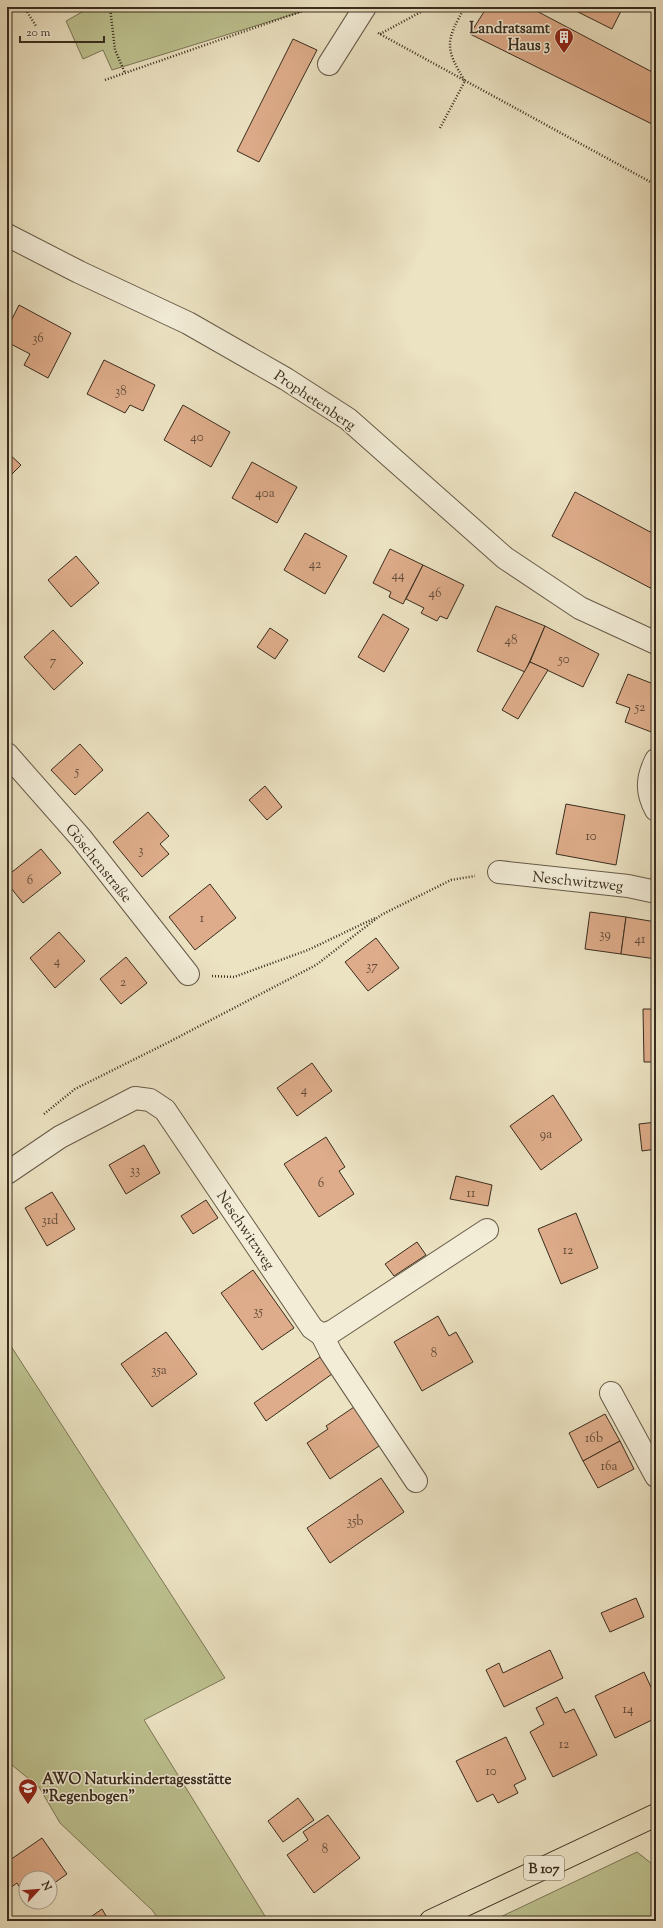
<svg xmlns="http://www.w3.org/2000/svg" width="663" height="1928" font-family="'Sorts Mill Goudy',serif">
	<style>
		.green { fill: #bdc290; stroke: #7b7757 }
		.building { fill: #deac8a; stroke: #392c1e }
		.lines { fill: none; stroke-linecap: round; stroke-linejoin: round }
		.minor-casing { stroke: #665a47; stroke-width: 24 }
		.major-casing { stroke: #392c1e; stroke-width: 24 }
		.path { stroke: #392c1e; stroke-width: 2.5; stroke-dasharray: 1 2; stroke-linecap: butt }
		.minor { stroke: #f3edd8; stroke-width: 22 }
		.major { stroke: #ece3c3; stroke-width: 22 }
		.labels { text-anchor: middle; stroke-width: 3; stroke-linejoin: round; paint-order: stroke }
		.number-label { font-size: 13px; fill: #624c39 }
		.shield { fill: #f3edd8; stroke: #716656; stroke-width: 1 }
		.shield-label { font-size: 14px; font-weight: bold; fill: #392c1e }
		.poi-label { font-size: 15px; font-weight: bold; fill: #392c1e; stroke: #f3edd8; text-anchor: end }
		.street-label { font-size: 15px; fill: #392c1e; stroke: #f3edd8 }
	</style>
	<rect width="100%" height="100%" fill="#ece3c3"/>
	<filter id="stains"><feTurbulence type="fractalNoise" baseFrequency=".005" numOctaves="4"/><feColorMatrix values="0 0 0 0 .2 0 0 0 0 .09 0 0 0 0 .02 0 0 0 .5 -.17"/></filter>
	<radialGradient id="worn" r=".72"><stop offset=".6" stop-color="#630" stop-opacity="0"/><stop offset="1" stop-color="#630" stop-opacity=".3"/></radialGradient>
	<g class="green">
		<polygon points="91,7 317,7 112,70 103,50 83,59 66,21"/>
		<polygon points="7,1340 225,1678 144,1720 268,1921 159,1921 153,1911 60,1823 39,1787 7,1761"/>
		<polygon points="637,1852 656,1867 656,1921 492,1921"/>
	</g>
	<g class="building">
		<polygon points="487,7 529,7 656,74 656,126 470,34"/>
		<polygon points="576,7 623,7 612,29 574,10"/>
		<polygon points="293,39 317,50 259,162 237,151"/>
		<polygon points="19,305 71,333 48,378 24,365 30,354 7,342 7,329"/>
		<polygon points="104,360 155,385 143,411 130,405 125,413 87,394"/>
		<polygon points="183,405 230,432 211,467 164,440"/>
		<polygon points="7,452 21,465 7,479"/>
		<polygon points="252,462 297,487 277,523 232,498"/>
		<polygon points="575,492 656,535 656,591 552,536"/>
		<polygon points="305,533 347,556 325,594 284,570"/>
		<polygon points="390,549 423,565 403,604 389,597 391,592 373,583"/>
		<polygon points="76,556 99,583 71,607 48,580"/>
		<polygon points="423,565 464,585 447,619 440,616 437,621 421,613 424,608 406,599"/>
		<polygon points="496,606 545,626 525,672 477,651"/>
		<polygon points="383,614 409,629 384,672 358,657"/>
		<polygon points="545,626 599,654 583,687 530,662"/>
		<polygon points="270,628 288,640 275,659 257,647"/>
		<polygon points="53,630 83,663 54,690 24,657"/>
		<polygon points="530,662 548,670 518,719 502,710"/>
		<polygon points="628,674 656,685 656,728 654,733 625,722 630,708 616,703"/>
		<polygon points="80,744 103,770 75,795 51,770"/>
		<polygon points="265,786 282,807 267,820 249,800"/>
		<polygon points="566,804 625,815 616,865 556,854"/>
		<polygon points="148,812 169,836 160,844 169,854 142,877 113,842"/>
		<polygon points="41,849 61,873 23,903 7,883 7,876"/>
		<polygon points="210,884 236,918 195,950 169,917"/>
		<polygon points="590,912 626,917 621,954 585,949"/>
		<polygon points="626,917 656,922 656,959 621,954"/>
		<polygon points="59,932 85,961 55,988 30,958"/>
		<polygon points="376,938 399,968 368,991 345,962"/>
		<polygon points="126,957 147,983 121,1004 100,979"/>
		<polygon points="643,1009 656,1009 656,1062 644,1062"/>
		<polygon points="312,1063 332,1091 297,1116 277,1088"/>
		<polygon points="553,1095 582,1140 541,1170 510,1126"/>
		<polygon points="656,1122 656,1149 642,1151 639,1124"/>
		<polygon points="326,1137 345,1167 339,1171 354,1194 319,1217 284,1164"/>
		<polygon points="144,1145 160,1173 126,1194 109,1165"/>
		<polygon points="456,1176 492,1185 488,1206 450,1199"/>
		<polygon points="52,1192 75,1229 47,1246 25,1208"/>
		<polygon points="206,1200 218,1218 193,1234 181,1216"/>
		<polygon points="576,1213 598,1268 561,1284 538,1229"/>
		<polygon points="417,1242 426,1255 394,1276 385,1264"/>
		<polygon points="253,1270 294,1328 262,1350 221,1293"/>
		<polygon points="438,1316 449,1336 456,1332 473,1362 422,1391 394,1342"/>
		<polygon points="166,1332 197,1374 152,1407 121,1364"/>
		<polygon points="320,1357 332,1374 266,1421 254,1403"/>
		<polygon points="357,1405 382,1444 330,1479 307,1443 328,1429 326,1426"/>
		<polygon points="605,1414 620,1441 583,1461 569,1433"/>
		<polygon points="620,1441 634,1469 598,1488 583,1461"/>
		<polygon points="381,1478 404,1512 330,1563 307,1528"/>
		<polygon points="636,1598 644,1617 610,1632 601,1613"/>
		<polygon points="550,1650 563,1678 504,1707 486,1670 499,1663 503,1673"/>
		<polygon points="644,1672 656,1698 656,1718 615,1738 595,1696"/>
		<polygon points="557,1697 565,1713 574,1709 597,1755 553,1777 530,1732 544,1724 536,1708"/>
		<polygon points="506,1737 526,1779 514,1785 518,1793 498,1803 493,1794 477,1802 456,1761"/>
		<polygon points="298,1798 314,1820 283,1842 268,1821"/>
		<polygon points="328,1815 360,1858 314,1893 287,1855 308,1840 303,1832"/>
		<polygon points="42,1838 67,1874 50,1886 50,1878 26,1878 26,1897 17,1883 7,1890 7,1862"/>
		<polygon points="102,1909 109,1921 85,1921"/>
	</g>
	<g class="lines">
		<g class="minor-casing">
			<g id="minor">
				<polyline points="329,64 365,7"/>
				<polyline points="7,235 79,272 188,323 286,379 348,419 505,558 580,608 656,643"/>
				<polyline points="7,754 81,838 188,974"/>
				<path d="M656 760C647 778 646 792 656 810"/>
				<polyline points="499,872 628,886 656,892"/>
				<polyline points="7,1173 60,1137 135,1098 150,1100 165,1110 312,1328 322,1335 333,1331 487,1230"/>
				<polyline points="322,1335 331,1353 416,1481"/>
				<polyline points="611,1393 656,1476"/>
			</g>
		</g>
		<g class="major-casing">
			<polyline id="major" points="431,1921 656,1815"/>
		</g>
		<g class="path">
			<polyline points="24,7 36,26"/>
			<polyline points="110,7 115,50 125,73"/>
			<polyline points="378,33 656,185"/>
			<polyline points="380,34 430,7"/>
			<polyline points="105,80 314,7"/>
			<path d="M440 128 465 81C444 48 446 40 465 7"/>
			<polyline points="212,976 234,977 308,950 375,918"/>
			<polyline points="44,1114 75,1089 169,1042 316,965 381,915 451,880 475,876"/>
		</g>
		<use href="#minor" class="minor"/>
		<use href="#major" class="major"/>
	</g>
	<defs>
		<g id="building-pin" transform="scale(1)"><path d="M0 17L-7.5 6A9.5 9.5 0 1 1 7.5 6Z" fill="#8f2418" stroke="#f3edd8"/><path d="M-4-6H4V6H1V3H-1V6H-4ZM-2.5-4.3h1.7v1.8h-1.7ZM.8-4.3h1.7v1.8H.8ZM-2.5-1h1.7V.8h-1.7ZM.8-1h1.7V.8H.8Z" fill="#fff"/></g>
		<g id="school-pin" transform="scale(1)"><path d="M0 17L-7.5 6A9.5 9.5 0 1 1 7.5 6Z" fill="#8f2418" stroke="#f3edd8"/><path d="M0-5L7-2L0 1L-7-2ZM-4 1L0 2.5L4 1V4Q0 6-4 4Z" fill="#fff"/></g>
	</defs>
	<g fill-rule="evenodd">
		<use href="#building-pin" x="564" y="37"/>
		<use href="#school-pin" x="28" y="1788"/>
	</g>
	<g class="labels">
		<g class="number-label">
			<text x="38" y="342">36</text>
			<text x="121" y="395">38</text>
			<text x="197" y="441">40</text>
			<text x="265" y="497">40a</text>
			<text x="315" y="568">42</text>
			<text x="398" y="579">44</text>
			<text x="435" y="597">46</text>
			<text x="511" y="644">48</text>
			<text x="564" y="663">50</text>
			<text x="53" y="665">7</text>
			<text x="640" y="711">52</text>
			<text x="77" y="775">5</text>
			<text x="591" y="840">10</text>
			<text x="141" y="854">3</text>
			<text x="30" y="884">6</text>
			<text x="202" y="922">1</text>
			<text x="605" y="938">39</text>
			<text x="640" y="943">41</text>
			<text x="57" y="965">4</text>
			<text x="372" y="970">37</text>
			<text x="123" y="986">2</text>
			<text x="304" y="1094">4</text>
			<text x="546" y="1138">9a</text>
			<text x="135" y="1174">33</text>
			<text x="321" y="1187">6</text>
			<text x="471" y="1197">11</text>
			<text x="50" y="1224">31d</text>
			<text x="568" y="1254">12</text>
			<text x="258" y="1315">35</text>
			<text x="434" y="1357">8</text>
			<text x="159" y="1374">35a</text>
			<text x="594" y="1442">16b</text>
			<text x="609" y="1470">16a</text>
			<text x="355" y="1525">35b</text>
			<text x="628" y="1713">14</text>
			<text x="564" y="1748">12</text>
			<text x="491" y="1775">10</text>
			<text x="325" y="1853">8</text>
		</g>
		<rect class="shield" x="524" y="1856" width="40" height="24" rx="3"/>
		<g class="shield-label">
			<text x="544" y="1873">B 107</text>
		</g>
		<g class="poi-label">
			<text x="550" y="33">Landratsamt<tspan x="550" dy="17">Haus 3</tspan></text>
			<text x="42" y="1784" text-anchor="start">AWO Naturkindertagesstätte<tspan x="42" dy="17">"Regenbogen"</tspan></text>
		</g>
		<g class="street-label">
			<text transform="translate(315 400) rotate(34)" y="5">Prophetenberg</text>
			<text transform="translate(99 863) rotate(51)" y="5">Göschenstraße</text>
			<text transform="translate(578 881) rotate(6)" y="5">Neschwitzweg</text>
			<text transform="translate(246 1230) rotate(56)" y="5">Neschwitzweg</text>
		</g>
	</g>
	<rect width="663" height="1928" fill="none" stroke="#ece3c3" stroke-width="24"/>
	<rect x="8" y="8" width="647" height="1912" fill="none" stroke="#392c1e" stroke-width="2"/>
	<rect x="12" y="12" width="639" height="1904" fill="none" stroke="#392c1e"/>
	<g transform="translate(38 1890) rotate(64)"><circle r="19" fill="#f3edd8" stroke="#a9a08e"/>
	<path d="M0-3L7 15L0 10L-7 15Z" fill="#8f2418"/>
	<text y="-6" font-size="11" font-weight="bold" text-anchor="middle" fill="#392c1e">N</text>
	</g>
	<path d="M20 36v6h84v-6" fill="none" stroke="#392c1e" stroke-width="2"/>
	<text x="26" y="36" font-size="12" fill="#392c1e" stroke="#f3edd8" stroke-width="3" paint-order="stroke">20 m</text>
	<rect width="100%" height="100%" filter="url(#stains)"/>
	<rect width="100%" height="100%" fill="url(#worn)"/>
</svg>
